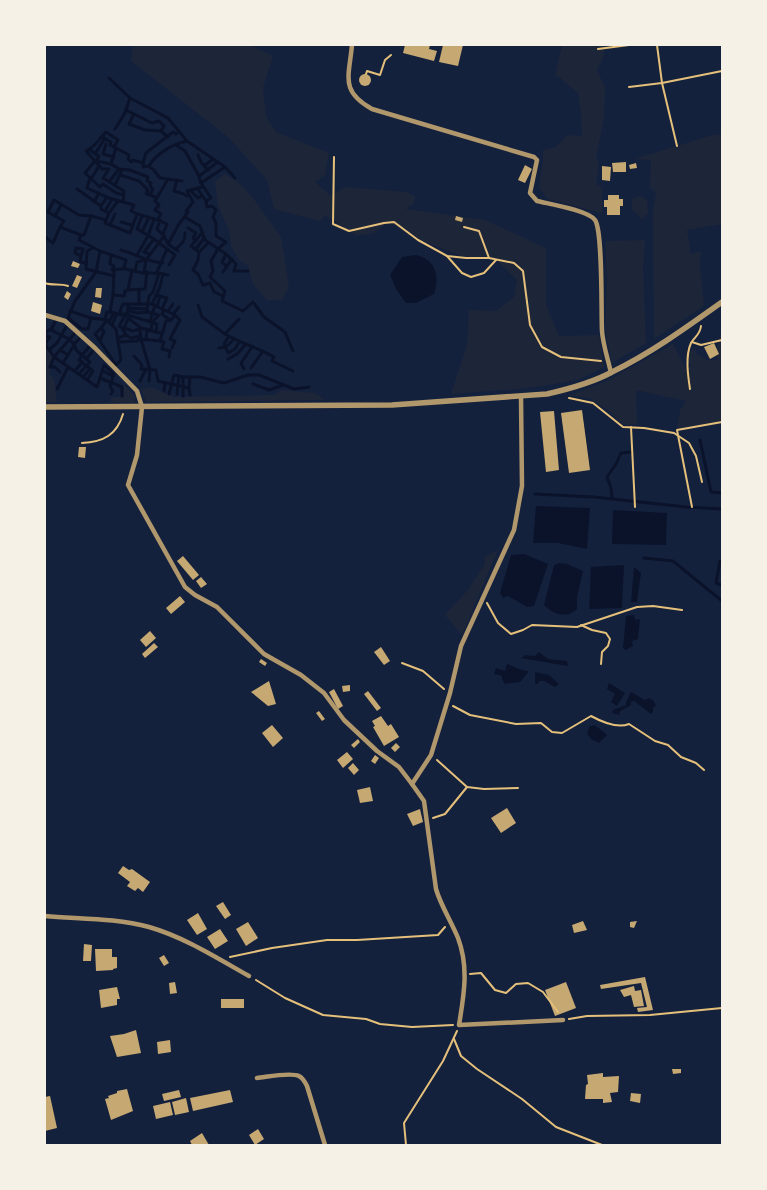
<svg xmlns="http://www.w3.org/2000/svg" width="767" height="1190" font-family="Karla,sans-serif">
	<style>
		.green { fill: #1d2539 }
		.water { fill: #0b132b }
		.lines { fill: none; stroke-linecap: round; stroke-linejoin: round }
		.stream { stroke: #0b132b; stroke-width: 3 }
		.building { fill: #c6a872 }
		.path { stroke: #e5c07b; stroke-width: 2 }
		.minor { stroke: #b1986c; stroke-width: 4.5 }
		.tertiary { stroke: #b1986c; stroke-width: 5.5 }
	</style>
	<rect width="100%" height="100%" fill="#14213d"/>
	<g class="green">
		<polygon points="133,45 251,45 273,56 263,88 266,116 276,132 329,153 325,175 315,182 331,196 345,187 406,192 415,196 414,203 406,209 485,220 546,248 546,305 559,336 599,335 604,367 580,379 554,384 520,389 451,394 467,345 469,310 496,311 514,297 517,280 496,260 488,256 466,258 416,238 388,222 374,233 357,236 325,215 320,221 274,209 267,180 228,137 131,61"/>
		<polygon points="562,45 603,45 604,55 597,71 605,87 604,117 596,157 599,164 596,184 602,188 602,213 548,199 539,188 543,159 543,150 556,147 567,135 582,136 581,112 578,93 559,77 555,76"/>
		<polygon points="722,134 722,224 687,230 691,254 701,251 700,265 704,306 654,339 653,210 656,192 650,188 651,160 634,159 713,135"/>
		<polygon points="225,174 238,182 253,198 281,237 289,287 282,300 267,300 253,284 248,266 239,260 231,246 229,230 218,206 215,182"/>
		<polygon points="640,196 647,200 648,213 642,219 632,210 632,199"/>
		<polygon points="645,240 643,269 646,343 612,363 605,329 607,283 605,241"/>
		<polygon points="722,328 722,422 677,430 680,410 686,401 636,390 637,424 623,425 609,411 591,399 570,395 607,381 673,344 687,371 691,365 685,356 692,350 696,349 696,353 707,360 717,360 717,349"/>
		<polygon points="45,342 54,357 49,374 54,379 57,402 45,402"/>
		<polygon points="124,384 135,396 135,403 111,402 111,398 122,396"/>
		<polygon points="151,387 174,397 275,395 281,390 315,393 325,400 146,402 141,389"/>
		<polygon points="498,550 462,635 445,615 467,591 485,564 484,557"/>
	</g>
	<g class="water">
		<path d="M416 255C436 259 440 277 434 294L416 303H406L396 289 390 275 402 257Z"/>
		<polygon points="536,506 590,508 587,549 558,543 533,543"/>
		<polygon points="613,510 667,513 666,545 612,544"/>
		<polygon points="524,554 548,564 534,606 527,607 508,596 503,598 500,593 511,555"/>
		<path d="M559 563 567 564 583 571 577 597V609C566 619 554 615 544 605L554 565Z"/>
		<polygon points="624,565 622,608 589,609 591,567"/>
		<polygon points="634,567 641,573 637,602 631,602"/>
		<polygon points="634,615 635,620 640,619 638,639 632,641 633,646 626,650 623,648 626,616"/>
		<polygon points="539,652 548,659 567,661 568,666 521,658 525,655 535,656"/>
		<path d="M507 664C516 667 520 671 529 671L520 682 505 684 502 679V676L494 674 496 668 505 671Z"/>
		<polygon points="535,672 549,675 559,684 555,687 544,681 539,681 538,684 535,684"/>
		<polygon points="609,683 625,693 617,706 611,702 615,694 607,689"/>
		<polygon points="631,692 645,700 649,698 654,701 656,706 653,707 653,712 651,714 634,701 631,702 631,705 619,712 620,715 612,713 613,710 626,705 626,702"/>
		<polygon points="595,725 607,735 599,743 591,739 587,733 590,726"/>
	</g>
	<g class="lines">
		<g class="stream">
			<polyline points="109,78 130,98 168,118 187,141 225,167 235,178"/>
			<polyline points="126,110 152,123 159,121 164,126 161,131 168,137"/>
			<polyline points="134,114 129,124 145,130 161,131"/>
			<polyline points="115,129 125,113 130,98"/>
			<polyline points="101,137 111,142 110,145 116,148 111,164"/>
			<polyline points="106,144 103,154 114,157"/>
			<polyline points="176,145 185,151 199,176 201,183 211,198 206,201 207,207 212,206 216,210 213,217 216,223 216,236 226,242 218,249 211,261 213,271 210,277 225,291 222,301 243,311 253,302 264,317 285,332 293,351"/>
			<polyline points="90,150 99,156 96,161"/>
			<polyline points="95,154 105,138"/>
			<polyline points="198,155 201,162 208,170"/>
			<polyline points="97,161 111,164 119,169 130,170 148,177 147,181 151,183 150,186 153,189 150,195 157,198"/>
			<polyline points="94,162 85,173 100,187 103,184 116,193 124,195"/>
			<polyline points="143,163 146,153 173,132 176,134 179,132"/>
			<polyline points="45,165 45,166"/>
			<path d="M149 166C156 154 172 144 187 141"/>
			<polyline points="204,166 213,159"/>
			<polyline points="120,175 139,181 148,190 146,194 150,195"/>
			<polyline points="199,176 218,162"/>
			<polyline points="90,178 87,188 109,198 123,202"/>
			<polyline points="91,179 99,166"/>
			<polyline points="177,180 174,191 184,194 186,196 189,195"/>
			<polyline points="109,182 119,169"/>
			<polyline points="201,183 225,167"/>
			<polyline points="115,185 122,170"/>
			<polyline points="197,188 206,201"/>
			<polyline points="77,189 101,206 101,209 109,213"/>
			<polyline points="190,190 198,198 202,196"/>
			<polyline points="118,201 109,213 105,223 130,233 137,214"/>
			<polyline points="94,202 99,193"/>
			<polyline points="101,206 107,197"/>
			<polyline points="105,211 112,199"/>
			<polyline points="55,216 61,205"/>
			<polyline points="142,216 137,229 151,237 175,255 169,265"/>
			<polyline points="185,217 200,226 205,240 226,254 236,264 234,271 248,271"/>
			<polyline points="158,219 161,214 155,210 159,205 155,201 168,179"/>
			<polyline points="106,220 91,216 79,215 54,200 48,212 64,221 60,227 81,235 79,240 100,251 126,260 124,268"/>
			<polyline points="121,222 132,225"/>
			<polyline points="110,225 115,214"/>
			<polyline points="188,228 196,233 193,238 196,240"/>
			<polyline points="142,232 149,217"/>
			<polyline points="202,233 191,246 199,252 198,260 193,270 198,274 203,285 210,283 214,292 223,296"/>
			<polyline points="81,235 84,235 91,216"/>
			<polyline points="45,237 53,243 60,227"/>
			<polyline points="168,244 179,224 188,212 186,211 193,202 187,191 203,187"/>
			<polyline points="93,248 87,251 86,269 114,276"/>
			<path d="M176 249C181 244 186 241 185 233"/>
			<polyline points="196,249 204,238"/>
			<path d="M121 250C135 254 148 262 163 263"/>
			<path d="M178 251 168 244 163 234 167 224C156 218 143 217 131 211L134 205 123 202 124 191 103 178 109 169H102L86 151C94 148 100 138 106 132L118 140 114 147 129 155 128 159 131 162 133 160 143 163V167L147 166 153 169 160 178 182 181"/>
			<polyline points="199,252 208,243"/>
			<polyline points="149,254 144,252 154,239"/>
			<polyline points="111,255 110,264 114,266 112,270"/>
			<polyline points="137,255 148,236 154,219"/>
			<polyline points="81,256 83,249 76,248 75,253 81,256 80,262 86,263"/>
			<polyline points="226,266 222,262 226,254"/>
			<polyline points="135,271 137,262 145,260"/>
			<polyline points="157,272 167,249"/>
			<polyline points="223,272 232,259"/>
			<polyline points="144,273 146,260 164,236 157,229 160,220"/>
			<polyline points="128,290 145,289 147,272"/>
			<polyline points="139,290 139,304"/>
			<polyline points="113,295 124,296 125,291 128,290 132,270"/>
			<polyline points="156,295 167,298 162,309"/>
			<polyline points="152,304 175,315 171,320 166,321 160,341 164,342 162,349 170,351 169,357"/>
			<polyline points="198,305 202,317 225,334"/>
			<polyline points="157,306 160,296"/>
			<polyline points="128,308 147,309"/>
			<polyline points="164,310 162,314 170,320"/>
			<polyline points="70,311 91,318 107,320 101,328 104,332 100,340"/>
			<polyline points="128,311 138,313 148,312"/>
			<polyline points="168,311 173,304"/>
			<polyline points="110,312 122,315 120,311 123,304 152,304 160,287 163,274"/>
			<polyline points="173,314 179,307"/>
			<polyline points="122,315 125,314 157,324 156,332 161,333"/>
			<polyline points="91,318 88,329 82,329 68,318 75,301 96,272 100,251"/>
			<polyline points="128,318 141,328 156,332"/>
			<polyline points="128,319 124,328 133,331 140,329 141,339 160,341"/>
			<path d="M239 319 225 334C241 343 258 348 274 357L272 361 293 371"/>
			<polyline points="150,321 155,305"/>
			<polyline points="55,322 51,330 69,339 74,344 79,339"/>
			<polyline points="109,322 114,313"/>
			<polyline points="112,325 117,314"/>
			<path d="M101 328 95 334 116 365 121 360 116 329 105 318 107 312H110L113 295 114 270C125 267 132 271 143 273 152 273 159 272 168 275"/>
			<polyline points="151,330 152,322 159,315 148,312 147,309 149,296 153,292 159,273"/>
			<polyline points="45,333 52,328"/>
			<polyline points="126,335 131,338 140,336"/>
			<polyline points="45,336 50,337 45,344 54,357 97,387 104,365 114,374 110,386 113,391 111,394"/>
			<polyline points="229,336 224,344 228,353 235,349 239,342"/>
			<polyline points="118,338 126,335 122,328 119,326 128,311 128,304"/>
			<polyline points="146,340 147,329"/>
			<polyline points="119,342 136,341 141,339 150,370 149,381"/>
			<polyline points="74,344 76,350 90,362 79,374"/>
			<polyline points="172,348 175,341 170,339 180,320 175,315"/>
			<polyline points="219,348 226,347 234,339"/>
			<polyline points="49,350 57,343 66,327"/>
			<polyline points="60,350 68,355"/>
			<polyline points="81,355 85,352 89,347"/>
			<polyline points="82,356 79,360 93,371 87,380"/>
			<polyline points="134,356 142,365 141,369 156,370 158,381 189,388 190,395"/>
			<polyline points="86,359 92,352"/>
			<polyline points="228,359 237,354 245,345"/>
			<polyline points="63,363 74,345"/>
			<polyline points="251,368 263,351"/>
			<polyline points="244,369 241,363 252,347"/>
			<polyline points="75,371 82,362"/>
			<polyline points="103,371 113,376"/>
			<polyline points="60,372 55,367 50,367 54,357 75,333"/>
			<polyline points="83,377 90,369"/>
			<polyline points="183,377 183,396"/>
			<polyline points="100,378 122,387 122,396"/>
			<polyline points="140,381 146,369"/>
			<polyline points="253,384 269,390 283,385"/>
			<polyline points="189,388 190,377"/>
			<polyline points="57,389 68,367"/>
			<polyline points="164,391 165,383"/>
			<polyline points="169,394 174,375 183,377 200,377 224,383 248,375 259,375 294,389 309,387"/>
			<polyline points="177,394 179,376"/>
			<polyline points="700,440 711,492 722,493"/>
			<polyline points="535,494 594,497 686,507 722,509"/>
			<polyline points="612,499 611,488 607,477 616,464 621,453 631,452"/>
			<polyline points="644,558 673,561 722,601"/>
			<polyline points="720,561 716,583 722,585"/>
		</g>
	</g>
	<g class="building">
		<polygon points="405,45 430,45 429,49 437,51 434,61 403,53"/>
		<polygon points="443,45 463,45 458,66 439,62"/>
		<circle cx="365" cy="80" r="6"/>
		<polygon points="626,162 626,172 613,172 612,163"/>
		<polygon points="636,163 637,168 630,169 629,165"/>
		<polygon points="525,165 532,169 525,183 518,180"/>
		<polygon points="602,166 611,167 610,181 602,180"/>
		<polygon points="608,195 619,195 619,199 623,199 623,206 620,206 620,215 607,215 607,207 604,207 604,200 608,200"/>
		<polygon points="456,216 463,218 462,222 455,220"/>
		<polygon points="73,261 80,264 78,268 71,266"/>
		<polygon points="77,275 82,277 77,288 72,286"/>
		<polygon points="96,288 102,288 101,298 95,297"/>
		<polygon points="67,291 71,294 68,300 64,297"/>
		<polygon points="93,302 102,305 100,314 91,311"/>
		<polygon points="714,343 719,354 710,359 704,347"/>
		<polygon points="582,410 590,470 569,473 561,413"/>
		<polygon points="554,411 559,470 546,472 540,412"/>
		<polygon points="79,447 86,447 85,458 78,457"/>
		<polygon points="183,556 199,575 193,580 177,561"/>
		<polygon points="201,577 207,584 201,588 196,581"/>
		<polygon points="180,596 185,602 171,614 166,608"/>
		<polygon points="150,631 156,638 146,647 140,640"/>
		<polygon points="154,643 158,647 145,658 142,654"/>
		<polygon points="381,647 390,661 384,665 374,652"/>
		<polygon points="261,659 267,663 265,666 259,662"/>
		<polygon points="269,681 276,704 268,706 251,692"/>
		<polygon points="350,685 350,691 343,692 342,686"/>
		<polygon points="334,689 343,706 338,709 329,692"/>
		<polygon points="368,691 381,708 377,711 364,694"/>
		<polygon points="319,711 325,719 322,721 316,713"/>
		<polygon points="381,716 388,726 391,724 399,737 384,746 373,727 375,726 372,721"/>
		<polygon points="272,725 283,738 273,747 262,733"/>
		<polygon points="358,739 360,742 354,748 351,745"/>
		<polygon points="396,743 400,747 395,752 391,748"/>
		<polygon points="347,752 353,759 343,768 337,760"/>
		<polygon points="375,755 379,758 375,764 371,761"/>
		<polygon points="353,763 359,770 354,775 348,768"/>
		<polygon points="370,787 373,801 360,803 357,790"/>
		<polygon points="507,808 516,823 501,833 491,818"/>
		<polygon points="420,809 423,822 413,826 407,814"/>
		<polygon points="123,866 129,870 132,869 150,882 143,892 138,888 135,891 127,886 130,882 118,873"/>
		<polygon points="223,902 231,915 225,919 216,906"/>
		<polygon points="198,913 207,929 197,935 187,920"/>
		<polygon points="583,921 587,930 574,933 572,925"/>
		<polygon points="637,921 634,928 630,927 630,922"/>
		<polygon points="248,922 258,938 246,946 236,929"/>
		<polygon points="220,929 228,941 215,949 207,937"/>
		<polygon points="84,944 92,945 91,961 83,961"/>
		<polygon points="95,949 112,949 112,957 117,957 117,968 113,969 113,970 96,971"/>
		<polygon points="164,955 169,963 164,966 159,958"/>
		<polygon points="645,977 653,1010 638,1012 637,1008 647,1007 641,983 601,989 600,985"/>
		<polygon points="175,982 177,993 170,994 169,983"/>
		<polygon points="566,982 576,1008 555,1016 545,990"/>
		<polygon points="634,986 635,991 641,990 644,1006 634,1007 631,995 624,997 620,990"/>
		<polygon points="117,987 120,999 117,999 117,1005 101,1008 99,990"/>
		<rect x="221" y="999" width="23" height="9"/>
		<polygon points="136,1030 141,1053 117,1057 110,1036 124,1034"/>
		<polygon points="170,1040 171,1052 158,1054 157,1042"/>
		<polygon points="672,1069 681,1069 681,1073 673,1074"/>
		<polygon points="603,1073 603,1077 619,1076 618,1092 610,1093 612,1102 603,1103 603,1099 585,1099 586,1085 588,1084 587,1075"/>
		<polygon points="127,1089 133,1111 111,1120 105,1099 109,1098 108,1096 117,1093 117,1091"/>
		<polygon points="179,1090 181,1097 164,1101 162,1094"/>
		<polygon points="230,1090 233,1102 193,1111 190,1098"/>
		<polygon points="631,1093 641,1094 640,1103 630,1101"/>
		<polygon points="50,1096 57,1128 45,1131 45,1097"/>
		<polygon points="186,1098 189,1112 175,1115 172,1102"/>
		<polygon points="170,1102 173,1115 156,1119 153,1106"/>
		<polygon points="258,1129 264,1139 255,1145 249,1135"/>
		<polygon points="202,1133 209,1145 192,1145 190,1141"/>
	</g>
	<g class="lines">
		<g class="path">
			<polyline points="657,45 662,83 677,146"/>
			<polyline points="598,49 629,45"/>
			<polyline points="366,74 367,71 380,75 385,60 391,55"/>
			<polyline points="629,87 662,83 722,71"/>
			<polyline points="334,157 333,224 349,231 384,223 394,222 418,240 447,256 466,258 489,258 514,263 523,271 530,325 542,347 561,357 601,361"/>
			<polyline points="464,227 479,231 489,258"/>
			<polyline points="447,256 462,273 471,277 484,273 496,260"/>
			<path d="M45 283C53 286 60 283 68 286"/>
			<polyline points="692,342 701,345 722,340"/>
			<path d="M690 389C688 376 685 356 691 343 695 336 700 335 701 326"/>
			<polyline points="569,398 593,403 623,427 644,428 674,433 689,443 696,456 702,482"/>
			<polyline points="631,427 635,507"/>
			<path d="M82 443C103 442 117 435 123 414"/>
			<polyline points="692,507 677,430 722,422"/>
			<polyline points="487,603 498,623 511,634 523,630 532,625 577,627 637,607 653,606 682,610"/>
			<polyline points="581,625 592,630 606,633 610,639 608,646 602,652 601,664"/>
			<polyline points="402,663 423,671 444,689"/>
			<path d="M453 706 470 715 516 724 541 723 552 732 562 733 591 716C602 722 617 729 629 724L655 741 668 745 681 757 696 763 704 770"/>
			<polyline points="437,760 467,787 484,789 518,788"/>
			<polyline points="433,818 445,814 467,787"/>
			<polyline points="230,957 272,948 327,940 357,940 438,935 445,927"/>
			<polyline points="470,974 481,973 495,990 506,993 516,984 528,983 543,992 558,1012"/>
			<polyline points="256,980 285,998 323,1015 366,1019 380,1024 412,1027 453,1025"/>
			<polyline points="569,1019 587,1016 650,1015 722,1008"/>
			<polyline points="454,1039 461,1056 477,1069 522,1099 556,1127 602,1145"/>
			<polyline points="406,1145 404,1123 443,1061 457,1031"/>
		</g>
		<g class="minor">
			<path d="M352 45C349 77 340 91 372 109L534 157 537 160 530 193 537 201C549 204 588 210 595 220 603 231 601 312 602 331 603 345 608 359 611 373"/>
			<polyline points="45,315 65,321 95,348 137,391 142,407 137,455 128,485 185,587 195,595 217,607 264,654 301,675 324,693 344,720 377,751 399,767 412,784"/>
			<path d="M521 397 522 486 514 530 461 646 450 693 431 755 412 784 424 801 436 889C441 906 451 921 458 938 469 967 464 995 459 1025L563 1020"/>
			<path d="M45 916C79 919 116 918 149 927 184 937 217 958 249 976"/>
			<path d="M257 1078C267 1077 290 1072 299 1076 303 1078 305 1082 307 1086L325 1145"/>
		</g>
		<path class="tertiary" d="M45 407 392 405 547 394C569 389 592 383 612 372 651 353 687 327 722 302"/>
	</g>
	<rect width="767" height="1190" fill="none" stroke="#f6f1e7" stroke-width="92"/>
</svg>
